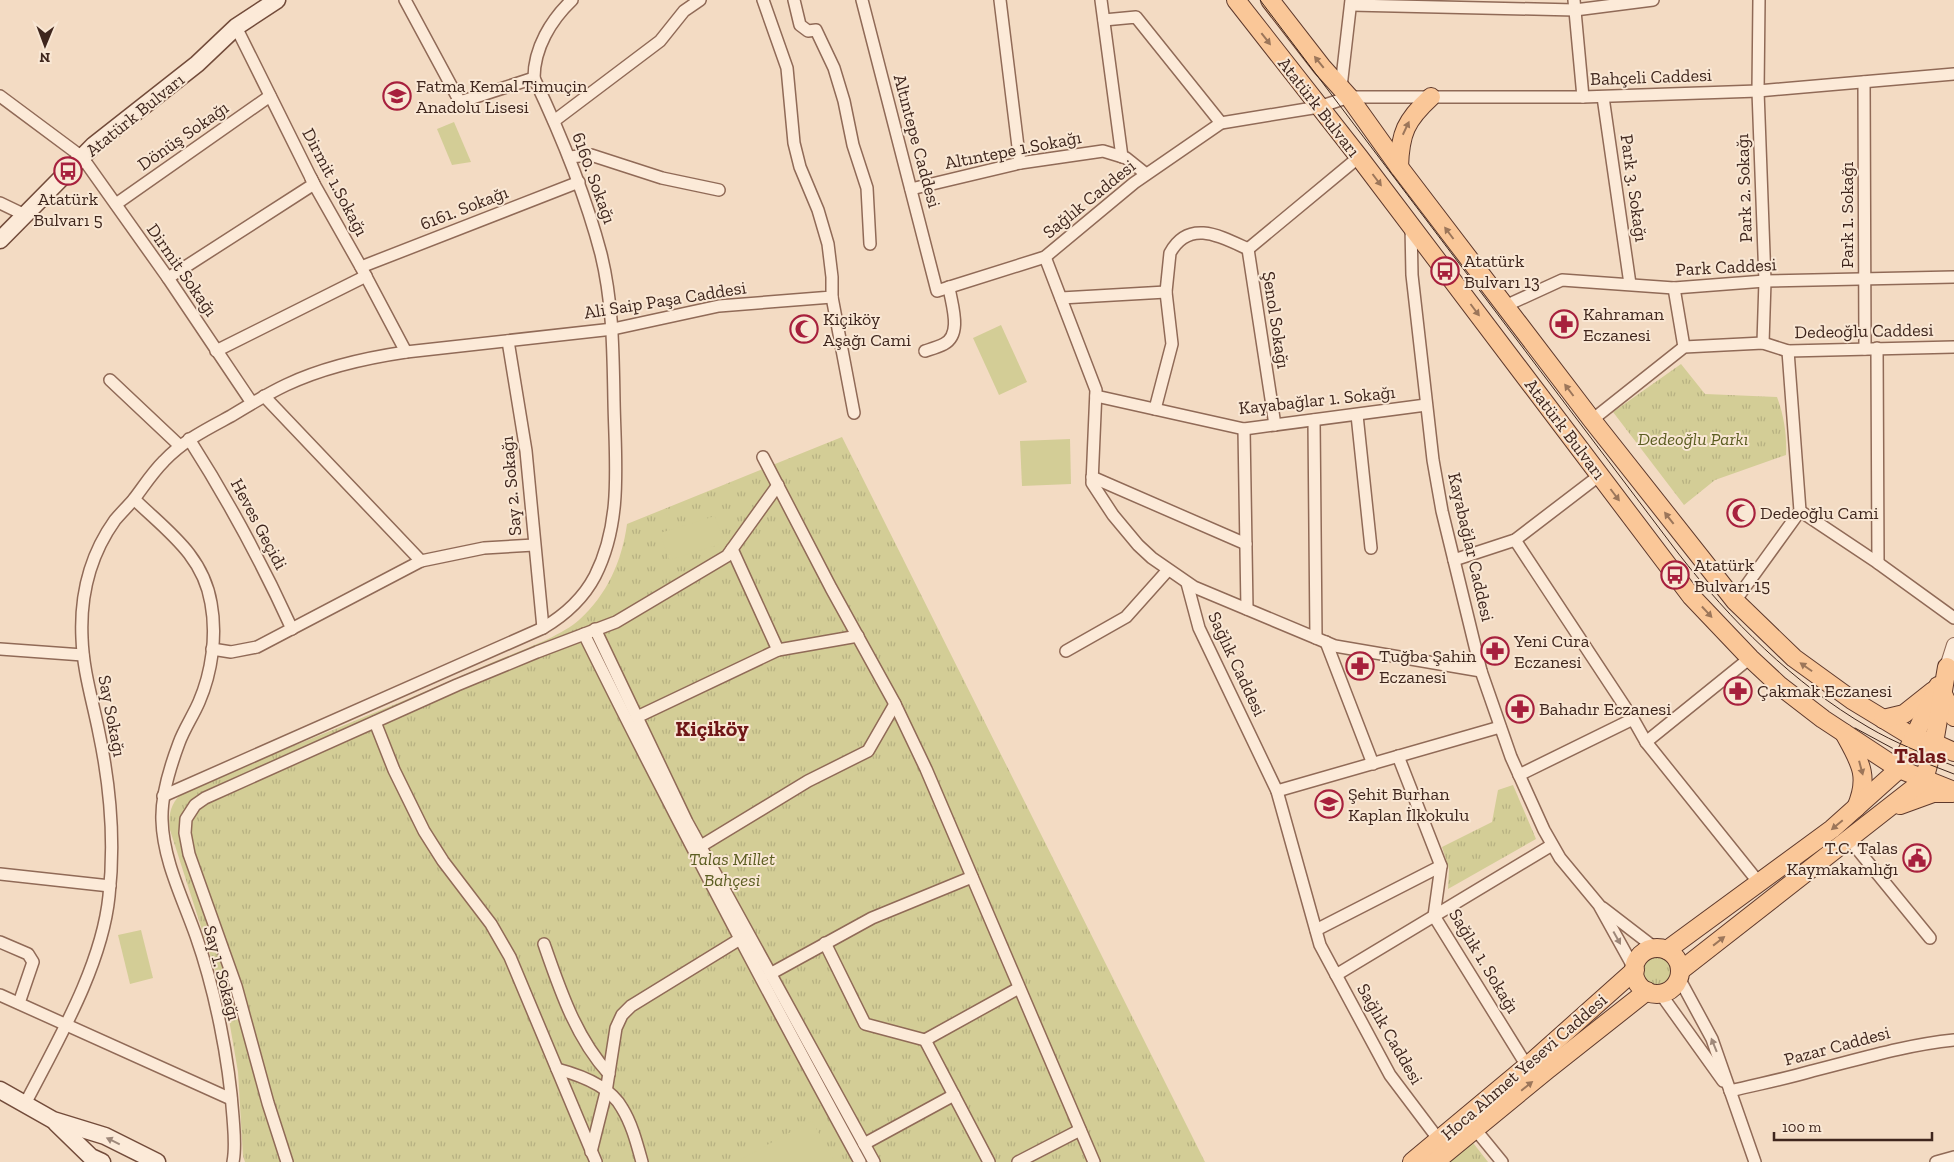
<svg xmlns="http://www.w3.org/2000/svg" width="1954" height="1162" font-family="'Zilla Slab',serif">
	<style>
		.grass { fill: url(#grass-tufts) }
		.garden { fill: #d3cd96 }
		.lines { fill: none; stroke-linecap: round; stroke-linejoin: round }
		.minor-casing { stroke: #906a57; stroke-width: 14 }
		.tertiary-casing { stroke: #906a57; stroke-width: 16 }
		.secondary-casing { stroke: #724b3a; stroke-width: 19 }
		.primary-casing { stroke: #5e392c; stroke-width: 20 }
		.minor { stroke: #fcead8; stroke-width: 11 }
		.tertiary { stroke: #fcead8; stroke-width: 14 }
		.secondary { stroke: #fcead8; stroke-width: 16 }
		.primary { stroke: #fac798; stroke-width: 18 }
		.tram { stroke: #3f261d; stroke-width: 1 }
		.oneway { fill: #9c765a }
		.oneway2 { fill: #9e887a }
		.labels { text-anchor: middle; stroke-width: 4; stroke-linejoin: round; paint-order: stroke }
		.street-label { font-size: 18px; fill: #3f261d; stroke: #f9e7d4 }
		.poi-label { font-size: 18px; fill: #3f261d; stroke: #f9e7d4; text-anchor: start }
		.park-label { font-size: 18px; font-style: italic; fill: #5b5d21; stroke: #f9e7d4 }
		.district-label { font-size: 22px; font-weight: bold; fill: #701717; stroke: #f9e7d4 }
	</style>
	<defs>
		<pattern id="grass-tufts" width="24" height="20" patternUnits="userSpaceOnUse" patternTransform="scale(1.25)"><rect width="24" height="20" fill="#d3cd96"/><path d="M3 7l-1-3M5 7V3M7 7l1-3M15 17l-1-3M17 17v-4M19 17l1-3" fill="none" stroke="#b6b081"/></pattern>
	</defs>
	<rect width="100%" height="100%" fill="#f3dbc3"/>
	<g class="grass">
		<path d="M1681 364 1705 394 1777 397C1784 416 1787 435 1786 455L1715 480 1684 505 1613 412Z"/>
		<path d="M842 437 1205 1162H245L243 1156 238 1072 227 1008 170 830C168 814 171 802 184 791 284 749 385 710 484 666 511 654 559 638 579 620 607 595 622 561 627 524Z"/>
		<polygon points="1513,785 1536,839 1448,889 1449,869 1442,847 1492,822 1498,790"/>
		<circle cx="1657" cy="971" r="14"/>
		<polygon points="1467,1135 1488,1162 1446,1162"/>
	</g>
	<g class="garden">
		<polygon points="454,122 471,162 452,165 437,129"/>
		<polygon points="1001,325 1027,382 999,395 973,338"/>
		<polygon points="1070,439 1071,484 1022,486 1020,441"/>
		<polygon points="715,516 724,543 669,560 660,533"/>
		<polygon points="141,930 153,978 130,984 118,935"/>
		<polygon points="812,1121 835,1162 736,1162 811,1121"/>
	</g>
	<g class="lines">
		<g class="minor-casing">
			<g id="minor">
				<polyline points="794,0 800,25 808,31 816,30 834,68 844,101 853,145 867,188 870,244"/>
				<polyline points="862,0 937,291 1045,257 1134,183 1221,123 1319,107 1349,97 1583,97 1758,91 1954,74"/>
				<polyline points="1000,0 1020,163"/>
				<polyline points="1101,0 1122,157"/>
				<polyline points="1574,0 1583,97"/>
				<polyline points="1759,0 1758,91 1765,281 1763,343"/>
				<polyline points="1351,5 1575,10 1653,0"/>
				<polyline points="1104,20 1136,17 1221,123"/>
				<polyline points="236,27 314,184 361,267 406,352"/>
				<path d="M534 78C534 48 551 20 572 0"/>
				<polyline points="1864,82 1865,349"/>
				<polyline points="1341,87 1351,0"/>
				<polyline points="0,96 82,157 168,278 252,403"/>
				<polyline points="1603,97 1630,284"/>
				<polyline points="554,121 660,41 684,11 700,0"/>
				<polyline points="569,157 591,155 662,178 719,190"/>
				<polyline points="911,189 1020,163 1103,151 1126,158 1146,174"/>
				<polyline points="0,203 25,215"/>
				<polyline points="116,204 270,96"/>
				<polyline points="1411,226 1412,275 1433,460 1442,511 1481,671 1511,757 1544,830 1560,858 1599,905 1635,970"/>
				<polyline points="1248,249 1275,425"/>
				<polyline points="1248,249 1359,157"/>
				<polyline points="1045,257 1096,390 1092,483 1113,515 1138,545 1152,558 1194,587 1335,646 1481,671"/>
				<polyline points="361,267 579,182"/>
				<polyline points="168,278 314,184 311,178"/>
				<polyline points="1674,288 1684,347"/>
				<polyline points="832,297 854,413"/>
				<polyline points="1061,298 1166,292"/>
				<polyline points="1505,306 1562,280 1674,288 1765,281 1954,277"/>
				<polyline points="508,341 526,451 543,628"/>
				<polyline points="1877,348 1878,563"/>
				<polyline points="216,351 366,276"/>
				<path d="M925 351C931 349 938 347 944 344 963 334 951 303 949 287"/>
				<polyline points="110,380 180,446"/>
				<polyline points="264,396 421,561"/>
				<polyline points="1096,396 1244,429 1426,405"/>
				<path d="M1155 409 1172 344 1166 292 1170 253C1189 218 1222 237 1248 249"/>
				<polyline points="1357,415 1371,548"/>
				<polyline points="1314,420 1316,638"/>
				<polyline points="1592,420 1684,347 1763,343 1788,351 1954,347"/>
				<polyline points="1244,429 1247,609"/>
				<path d="M189 439C228 500 262 563 292 629"/>
				<polyline points="763,457 831,588 895,704 926,769 1094,1162"/>
				<polyline points="1092,477 1246,544"/>
				<path d="M134 499C167 531 203 555 211 603 217 635 212 672 199 702 193 716 184 729 179 743 170 767 161 795 162 820 163 860 183 899 196 936 215 990 229 1059 233 1117 234 1132 236 1147 233 1162"/>
				<polyline points="1800,511 1878,563 1954,618"/>
				<polyline points="1515,540 1633,719 1646,742 1760,884"/>
				<polyline points="1454,560 1515,540 1600,475"/>
				<polyline points="1187,583 1199,628 1277,791 1320,945 1390,1075 1439,1140"/>
				<polyline points="1735,601 1800,511 1788,351"/>
				<polyline points="595,629 687,822 874,1162"/>
				<path d="M584 634C672 812 765 988 860 1162"/>
				<polyline points="1326,642 1373,764"/>
				<polyline points="0,649 83,655"/>
				<polyline points="212,649 231,652 257,647 421,561 484,548 534,545"/>
				<polyline points="778,650 858,636"/>
				<polyline points="1066,651 1126,617 1168,570"/>
				<polyline points="637,717 778,650 732,549"/>
				<polyline points="375,722 394,770 424,831 443,861 491,924 510,957 596,1162"/>
				<polyline points="1646,742 1750,658"/>
				<polyline points="1398,756 1441,866 1434,916 1527,1066"/>
				<polyline points="1519,775 1633,719"/>
				<polyline points="1277,791 1500,727"/>
				<path d="M163 796 543 628C565 615 583 599 595 576 623 521 615 460 614 401 613 351 613 303 601 254 585 193 561 135 534 78L460 102 405 0"/>
				<polyline points="1849,839 1930,938"/>
				<polyline points="701,846 808,781 868,751 895,704"/>
				<polyline points="0,874 110,886"/>
				<polyline points="1603,908 1655,948"/>
				<polyline points="1316,930 1441,866"/>
				<polyline points="0,942 28,954 33,962 19,1003"/>
				<polyline points="825,943 865,1024 925,1040 989,1162"/>
				<path d="M544 944C560 990 576 1038 609 1074"/>
				<polyline points="770,974 872,918 972,877"/>
				<polyline points="1336,975 1552,845"/>
				<polyline points="1679,978 1712,1039 1755,1162"/>
				<polyline points="1660,993 1723,1081"/>
				<polyline points="0,995 231,1099"/>
				<polyline points="925,1040 1019,988"/>
				<path d="M557 1069C580 1075 610 1086 622 1108 632 1124 637 1144 642 1162"/>
				<path d="M1730 1091C1758 1084 1785 1079 1812 1071 1860 1059 1905 1045 1954 1040"/>
				<path d="M25 1104C57 1042 102 966 109 896 115 842 110 785 99 733 93 702 83 671 82 638 80 596 90 555 115 520 121 513 128 506 134 499 144 486 152 473 164 461 184 440 207 429 231 416 249 405 267 394 286 385 324 367 365 358 406 352L613 329 719 306 832 297V277L828 244 818 210 800 167 794 143 787 68 763 0"/>
				<polyline points="1475,1129 1502,1162"/>
				<polyline points="864,1144 954,1095"/>
				<polyline points="591,1152 606,1092 616,1028 622,1015 631,1006 740,939"/>
				<polyline points="287,1162 268,1103 236,986 189,854 185,833 186,819 195,805 205,798 457,685 537,652 616,622 727,556 778,485"/>
				<polyline points="1018,1162 1080,1130"/>
				<polyline points="1936,1162 1954,1157"/>
			</g>
		</g>
		<g class="tertiary-casing">
			<polyline id="tertiary" points="1947,667 1954,645"/>
		</g>
		<g class="secondary-casing">
			<g id="secondary">
				<polyline points="0,240 94,145 197,64 236,27 277,0"/>
				<polyline points="0,1090 53,1120 105,1136 157,1162"/>
				<polyline points="56,1123 91,1157 102,1162"/>
			</g>
		</g>
		<g class="primary-casing">
			<g id="primary">
				<polyline points="1236,0 1359,157 1691,596 1750,658 1780,686 1823,719 1899,769 1954,791"/>
				<polyline points="1270,0 1322,67 1349,97 1399,167 1592,420 1735,601 1794,658 1852,700 1913,737 1934,743 1954,752"/>
				<path d="M1399 167C1400 133 1406 120 1431 97"/>
				<polyline points="1942,692 1954,717"/>
				<polyline points="1883,719 1904,714 1933,691"/>
				<path d="M1844 733C1860 762 1870 776 1856 808"/>
				<polyline points="1900,805 1933,793 1952,793"/>
				<circle cx="1657" cy="971" r="23"/>
				<polyline points="1667,950 1832,829 1899,769 1938,686"/>
				<polyline points="1680,971 1924,780 1934,743 1947,667"/>
				<polyline points="1412,1162 1533,1061 1635,970"/>
				<polyline points="1435,1162 1547,1070 1647,991"/>
			</g>
		</g>
		<use href="#minor" class="minor"/>
		<use href="#tertiary" class="tertiary"/>
		<use href="#secondary" class="secondary"/>
		<use href="#primary" class="primary"/>
		<g class="tram">
			<path d="M1260 0 1678 553C1731 621 1793 683 1868 727 1895 743 1924 754 1954 766"/>
			<polyline points="1855,728 1905,755 1954,774"/>
		</g>
	</g>
	<defs><path id="oneway-solid" d="M-6-.8H1V-3.2L6.5 0L1 3.2V.8H-6Z" transform="scale(1.25)"/></defs>
	<g class="oneway">
		<use href="#oneway-solid" transform="translate(1266 39) rotate(52)"/>
		<use href="#oneway-solid" transform="translate(1319 62) rotate(-129)"/>
		<use href="#oneway-solid" transform="translate(1406 128) rotate(-65)"/>
		<use href="#oneway-solid" transform="translate(1377 180) rotate(53)"/>
		<use href="#oneway-solid" transform="translate(1449 233) rotate(-127)"/>
		<use href="#oneway-solid" transform="translate(1475 310) rotate(53)"/>
		<use href="#oneway-solid" transform="translate(1569 390) rotate(-127)"/>
		<use href="#oneway-solid" transform="translate(1615 495) rotate(53)"/>
		<use href="#oneway-solid" transform="translate(1669 518) rotate(-128)"/>
		<use href="#oneway-solid" transform="translate(1707 612) rotate(47)"/>
		<use href="#oneway-solid" transform="translate(1806 667) rotate(-145)"/>
		<use href="#oneway-solid" transform="translate(1861 768) rotate(75)"/>
		<use href="#oneway-solid" transform="translate(1837 825) rotate(140)"/>
		<use href="#oneway-solid" transform="translate(1719 941) rotate(-38)"/>
		<use href="#oneway-solid" transform="translate(1527 1086) rotate(-39)"/>
	</g>
	<g class="oneway2">
		<use href="#oneway-solid" transform="translate(1617 938) rotate(61)"/>
		<use href="#oneway-solid" transform="translate(1714 1045) rotate(-112)"/>
		<use href="#oneway-solid" transform="translate(113 1141) rotate(-154)"/>
	</g>
	<defs>
		<g id="school-ring" transform="scale(1.4375)"><circle r="9.5" fill="#f9e7d4" stroke="#a7203d" stroke-width="1.5"/><path d="M0-5L7-2L0 1L-7-2ZM-4 1L0 2.5L4 1V4Q0 6-4 4Z" fill="#a7203d"/></g>
		<g id="bus-ring" transform="scale(1.4375)"><circle r="9.5" fill="#f9e7d4" stroke="#a7203d" stroke-width="1.5"/><path d="M-5-6H5V4H4V6H2V4H-2V6H-4V4H-5ZM-3.5-4V0h7V-4ZM-3.5 1.2v1.5H-2V1.2ZM2 1.2v1.5H3.5V1.2Z" fill="#a7203d"/></g>
		<g id="pharmacy-ring" transform="scale(1.4375)"><circle r="9.5" fill="#f9e7d4" stroke="#a7203d" stroke-width="1.5"/><path d="M-2-6h4v4h4v4h-4v4h-4v-4h-4v-4h4Z" fill="#a7203d"/></g>
		<g id="mosque-ring" transform="scale(1.4375)"><circle r="9.5" fill="#f9e7d4" stroke="#a7203d" stroke-width="1.5"/><path d="M3.5-4.9A6 6 0 1 0 3.5 4.9A5 5 0 1 1 3.5-4.9Z" fill="#a7203d"/></g>
		<g id="civic-ring" transform="scale(1.4375)"><circle r="9.5" fill="#f9e7d4" stroke="#a7203d" stroke-width="1.5"/><path d="M-.6-6.5H3V-4.5H.6V-3L4-1V1h2V6H-6V1h2V-1L-.6-3ZM-1.2 2.5V6h2.4V2.5Z" fill="#a7203d"/></g>
	</defs>
	<g fill-rule="evenodd">
		<use href="#school-ring" x="397" y="96"/>
		<use href="#bus-ring" x="68" y="171"/>
		<use href="#bus-ring" x="1445" y="271"/>
		<use href="#pharmacy-ring" x="1564" y="324"/>
		<use href="#mosque-ring" x="804" y="329"/>
		<use href="#mosque-ring" x="1741" y="513"/>
		<use href="#bus-ring" x="1675" y="575"/>
		<use href="#pharmacy-ring" x="1495" y="651"/>
		<use href="#pharmacy-ring" x="1360" y="666"/>
		<use href="#pharmacy-ring" x="1738" y="691"/>
		<use href="#pharmacy-ring" x="1520" y="709"/>
		<use href="#school-ring" x="1329" y="804"/>
		<use href="#civic-ring" x="1917" y="858"/>
	</g>
	<g class="labels">
		<g class="street-label">
			<text transform="translate(1651 77) rotate(-2)" y="6">Bahçeli Caddesi</text>
			<text transform="translate(1319 107) rotate(52)" y="6">Atatürk Bulvarı</text>
			<text transform="translate(135 115) rotate(-39)" y="6">Atatürk Bulvarı</text>
			<text transform="translate(183 136) rotate(-35)" y="6">Dönüş Sokağı</text>
			<text transform="translate(917 141) rotate(75)" y="6">Altıntepe Caddesi</text>
			<text transform="translate(1013 150) rotate(-11)" y="6">Altıntepe 1.Sokağı</text>
			<text transform="translate(594 178) rotate(70)" y="6">6160. Sokağı</text>
			<text transform="translate(335 182) rotate(62)" y="6">Dirmit 1.Sokağı</text>
			<text transform="translate(1634 188) rotate(82)" y="6">Park 3. Sokağı</text>
			<text transform="translate(1744 188) rotate(-92)" y="6">Park 2. Sokağı</text>
			<text transform="translate(1089 199) rotate(-39)" y="6">Sağlık Caddesi</text>
			<text transform="translate(464 208) rotate(-21)" y="6">6161. Sokağı</text>
			<text transform="translate(1847 215) rotate(-90)" y="6">Park 1. Sokağı</text>
			<text transform="translate(1726 267) rotate(-3)" y="6">Park Caddesi</text>
			<text transform="translate(182 270) rotate(55)" y="6">Dirmit Sokağı</text>
			<text transform="translate(665 300) rotate(-9)" y="6">Ali Saip Paşa Caddesi</text>
			<text transform="translate(1276 320) rotate(81)" y="6">Şenol Sokağı</text>
			<text transform="translate(1864 331) rotate(-1)" y="6">Dedeoğlu Caddesi</text>
			<text transform="translate(1317 400) rotate(-6)" y="6">Kayabağlar 1. Sokağı</text>
			<text transform="translate(1565 429) rotate(53)" y="6">Atatürk Bulvarı</text>
			<text transform="translate(511 486) rotate(-95)" y="6">Say 2. Sokağı</text>
			<text transform="translate(259 524) rotate(62)" y="6">Heves Geçidi</text>
			<text transform="translate(1471 547) rotate(77)" y="6">Kayabağlar Caddesi</text>
			<text transform="translate(1237 664) rotate(65)" y="6">Sağlık Caddesi</text>
			<text transform="translate(112 716) rotate(79)" y="6">Say Sokağı</text>
			<text transform="translate(1484 961) rotate(59)" y="6">Sağlık 1. Sokağı</text>
			<text transform="translate(222 973) rotate(75)" y="6">Say 1. Sokağı</text>
			<text transform="translate(1390 1034) rotate(60)" y="6">Sağlık Caddesi</text>
			<text transform="translate(1837 1046) rotate(-15)" y="6">Pazar Caddesi</text>
			<text transform="translate(1524 1067) rotate(-41)" y="6">Hoca Ahmet Yesevi Caddesi</text>
		</g>
		<g class="poi-label">
			<text x="416" y="92">Fatma Kemal Timuçin<tspan x="416" dy="21">Anadolu Lisesi</tspan></text>
			<text x="68" y="205" text-anchor="middle">Atatürk<tspan x="68" dy="21">Bulvarı 5</tspan></text>
			<text x="1464" y="267">Atatürk<tspan x="1464" dy="21">Bulvarı 13</tspan></text>
			<text x="1583" y="320">Kahraman<tspan x="1583" dy="21">Eczanesi</tspan></text>
			<text x="823" y="325">Kiçiköy<tspan x="823" dy="21">Aşağı Cami</tspan></text>
			<text x="1760" y="519">Dedeoğlu Cami</text>
			<text x="1694" y="571">Atatürk<tspan x="1694" dy="21">Bulvarı 15</tspan></text>
			<text x="1514" y="647">Yeni Cura<tspan x="1514" dy="21">Eczanesi</tspan></text>
			<text x="1379" y="662">Tuğba Şahin<tspan x="1379" dy="21">Eczanesi</tspan></text>
			<text x="1757" y="697">Çakmak Eczanesi</text>
			<text x="1539" y="715">Bahadır Eczanesi</text>
			<text x="1348" y="800">Şehit Burhan<tspan x="1348" dy="21">Kaplan İlkokulu</tspan></text>
			<text x="1898" y="854" text-anchor="end">T.C. Talas<tspan x="1898" dy="21">Kaymakamlığı</tspan></text>
		</g>
		<g class="park-label">
			<text x="1693" y="445">Dedeoğlu Parkı</text>
			<text x="732" y="865">Talas Millet<tspan x="732" dy="21">Bahçesi</tspan></text>
		</g>
		<g class="district-label">
			<text x="712" y="736">Kiçiköy</text>
			<text x="1920" y="763">Talas</text>
		</g>
	</g>
	<g transform="translate(45 45) rotate(181)" stroke="#f9e7d4" stroke-width="4" paint-order="stroke">
	<path d="M0-4L9 19L0 12L-9 19Z" fill="#3f261d"/>
	<text y="-8" font-size="14" font-weight="bold" text-anchor="middle" fill="#3f261d">N</text>
	</g>
	<path d="M1774 1132v8h158v-8" fill="none" stroke="#3f261d" stroke-width="2.5"/>
	<text x="1782" y="1132" font-size="15" fill="#3f261d" stroke="#f9e7d4" stroke-width="4" paint-order="stroke">100 m</text>
</svg>
